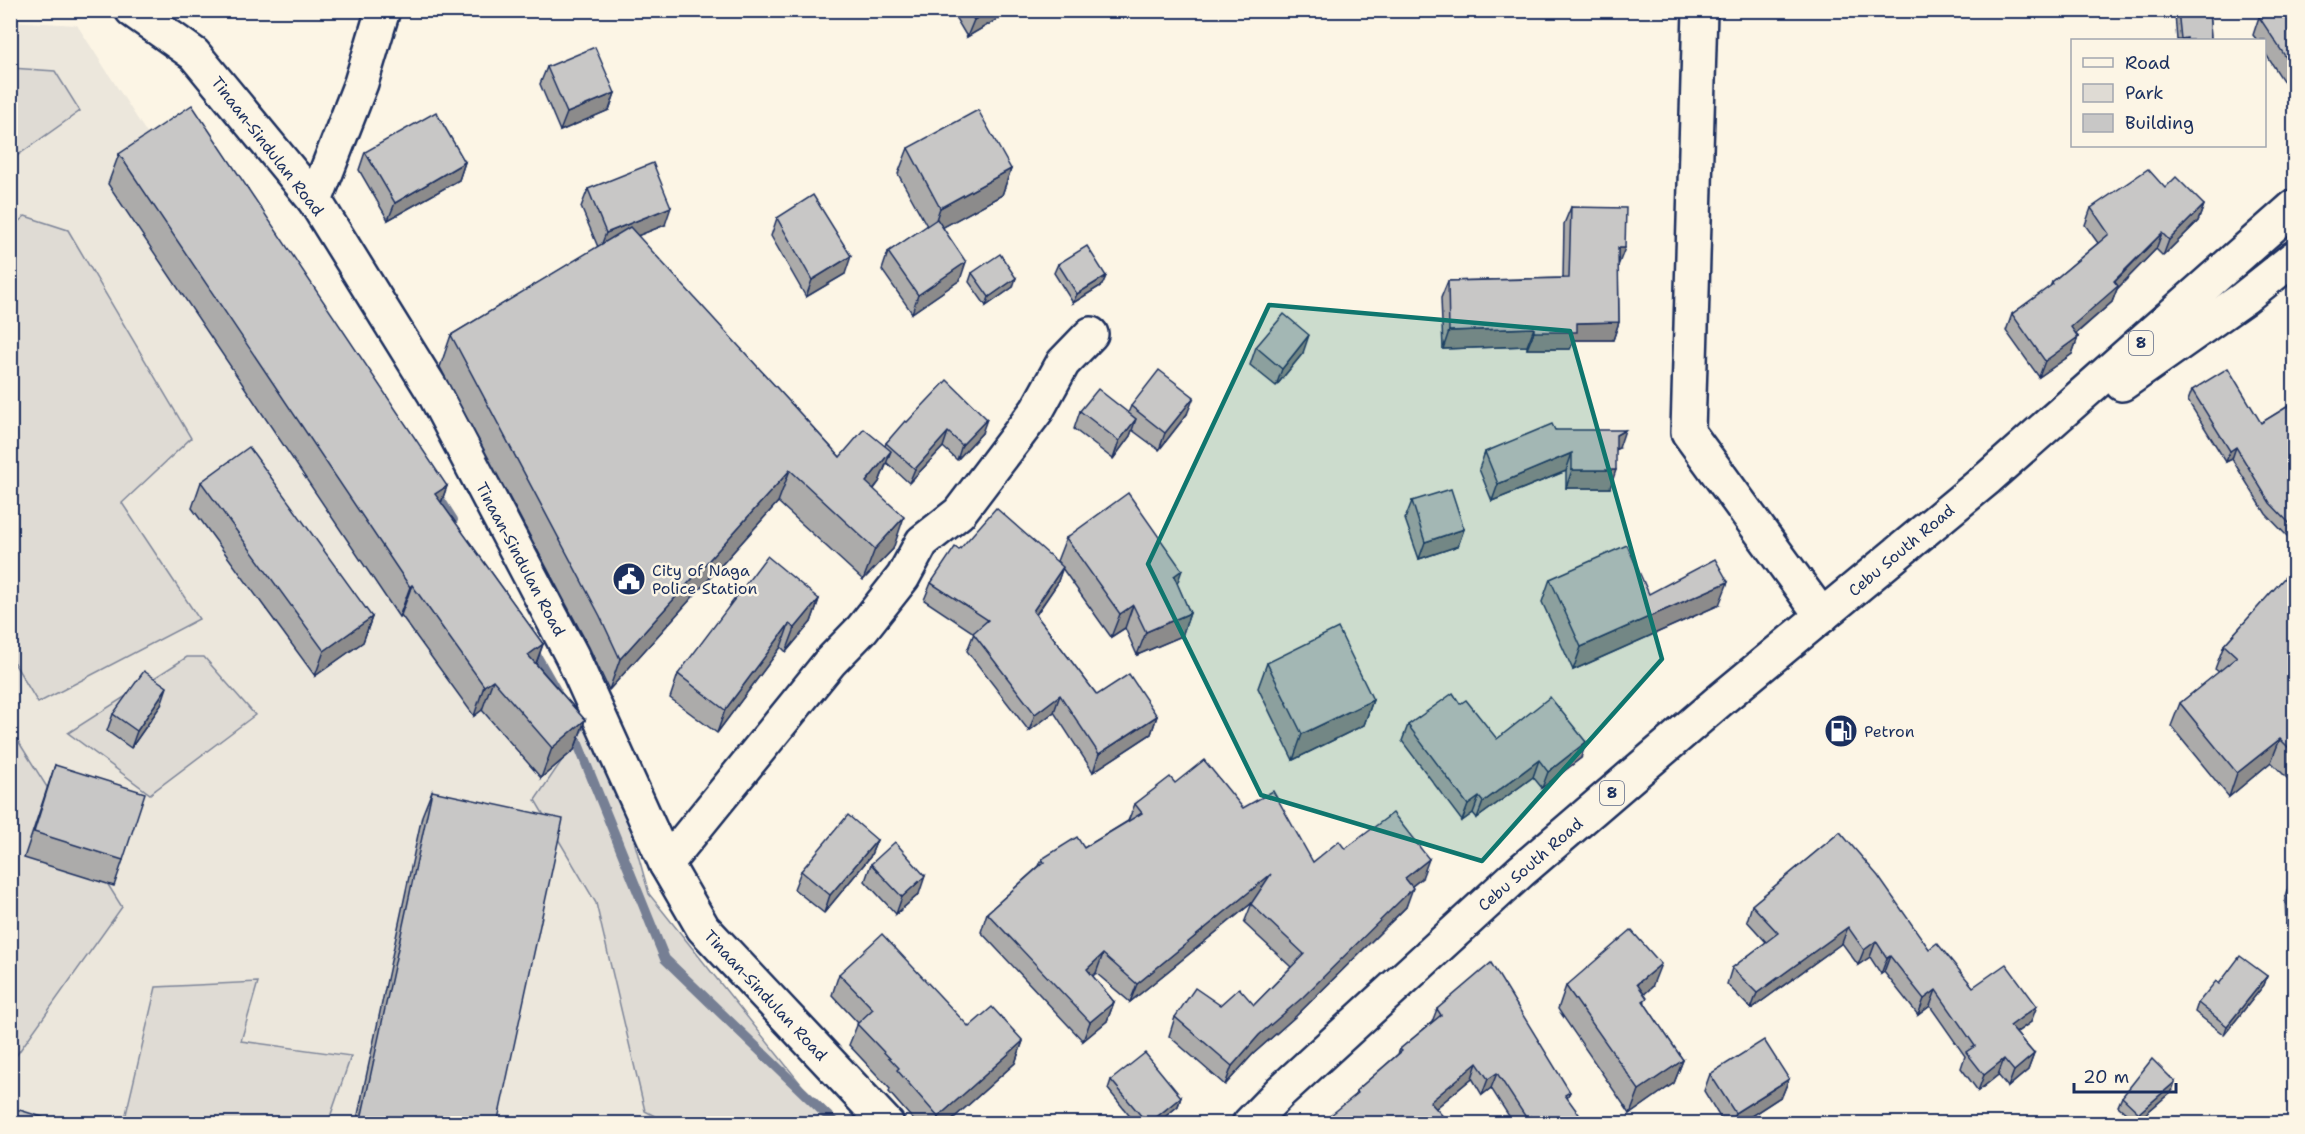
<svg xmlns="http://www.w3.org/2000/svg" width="2305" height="1134" font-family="'Shantell Sans',sans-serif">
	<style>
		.built { fill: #ece7dc }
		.green { fill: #dfdbd4; stroke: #7d8599; stroke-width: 1.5 }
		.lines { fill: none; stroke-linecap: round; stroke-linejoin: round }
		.stream { stroke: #767f94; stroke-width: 10 }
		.minor-casing { stroke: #1b2f5e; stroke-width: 38 }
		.trunk-casing { stroke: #1b2f5e; stroke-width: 38 }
		.minor { stroke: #fcf5e5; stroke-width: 33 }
		.trunk { stroke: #fcf5e5; stroke-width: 33 }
		.wall { fill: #acabaa; stroke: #1b2f5e; stroke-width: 1.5 }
		.shaded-wall { fill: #8c8b8b; stroke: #1b2f5e; stroke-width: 1.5 }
		.building { fill: #c8c7c6; stroke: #1b2f5e; stroke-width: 1.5 }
		.marked { fill: #0f766e; fill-opacity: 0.2; stroke: #0f766e; stroke-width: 4.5; stroke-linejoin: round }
		.labels { text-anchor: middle; stroke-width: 5; stroke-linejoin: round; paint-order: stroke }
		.shield { fill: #fcf5e5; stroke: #5e6a86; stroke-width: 1.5 }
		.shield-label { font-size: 15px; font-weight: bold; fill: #1b2f5e }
		.street-label { font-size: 16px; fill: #1b2f5e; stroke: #fcf5e5 }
		.poi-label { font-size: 16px; fill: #1b2f5e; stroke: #fcf5e5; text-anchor: start }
	</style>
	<rect width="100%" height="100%" fill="#fcf5e5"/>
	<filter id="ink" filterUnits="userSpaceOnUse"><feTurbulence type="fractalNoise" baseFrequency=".0167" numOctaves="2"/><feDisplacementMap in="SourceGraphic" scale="12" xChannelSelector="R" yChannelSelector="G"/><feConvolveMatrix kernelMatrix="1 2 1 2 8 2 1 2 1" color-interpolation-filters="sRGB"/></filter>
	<g filter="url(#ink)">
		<polygon class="built" points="10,21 77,25 584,811 832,1123 11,1123"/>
		<g class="green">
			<polygon points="11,68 55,71 80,111 11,160"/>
			<polygon points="25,216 68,230 191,438 122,503 199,619 38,703 10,656 10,229"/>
			<polygon points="187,657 204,657 255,715 150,794 68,733"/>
			<polygon points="586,725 626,812 649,894 832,1123 668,1123 645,1111 596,903 535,800"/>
			<polygon points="10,728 122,907 11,1063 10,1063"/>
			<polygon points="258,982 241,1041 351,1056 328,1123 126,1123 126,1114 156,987"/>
		</g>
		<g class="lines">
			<g class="stream">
				<polyline points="434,490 453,520"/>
				<polyline points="532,648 557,692"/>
				<polyline points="572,729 665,959 836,1124"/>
			</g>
			<g class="minor-casing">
				<g id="minor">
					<polyline points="132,10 194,54 315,201 434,393 572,656 666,864 703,928 887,1124"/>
					<polyline points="1700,10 1688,432 1822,616"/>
					<polyline points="315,201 361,83 383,10"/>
					<polyline points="666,864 830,662 862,629 903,577 922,542 959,513 1037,410 1063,363 1091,334"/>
				</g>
			</g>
			<g class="trunk-casing">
				<g id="trunk">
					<polyline points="2122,384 2244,298 2294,258"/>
					<polyline points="1249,1124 1280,1092 1520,872 1719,701 1988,478 2294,207"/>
				</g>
			</g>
			<use href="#minor" class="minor"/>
			<use href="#trunk" class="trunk"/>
		</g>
		<g class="wall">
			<polygon points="895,10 907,10 898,16"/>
			<polygon points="951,10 1013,10 967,37"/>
			<polygon points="2176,10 2209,10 2211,40 2177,40 2175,14"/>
			<polygon points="2295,10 2295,99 2265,53 2265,40 2257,40 2253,35 2259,17"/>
			<polygon points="547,67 615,93 609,110 560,131 540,84"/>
			<polygon points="908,148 1011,169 1002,195 943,227 960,280 912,313 882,270 888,252 927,226 898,174"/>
			<polygon points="365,152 465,162 459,180 388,220 359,170"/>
			<polygon points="119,154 447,486 441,503 543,644 536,664 585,720 574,750 541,778 482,710 474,716 401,615 399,617 108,184"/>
			<polygon points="2165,188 2204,205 2198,221 2163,256 2156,249 2117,289 2112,302 2076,334 2078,337 2072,354 2039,377 2006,331 2012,314 2050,287 2052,282 2098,243 2085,225 2091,208"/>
			<polygon points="588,189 665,225 637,236 840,457 885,446 886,443 907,422 982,433 957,460 943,447 909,483 887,463 879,482 874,489 893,549 863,580 778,502 609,690 589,647 440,367 451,335 598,247 581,207"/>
			<polygon points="1571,207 1618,265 1619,322 1613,340 1574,340 1570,349 1527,349 1527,346 1443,349 1441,298 1448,281 1563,278 1564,224"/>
			<polygon points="777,218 845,274 806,297 771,236"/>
			<polygon points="1058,264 1106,276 1102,285 1073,303 1054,273"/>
			<polygon points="972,273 1013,287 986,306 969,282"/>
			<polygon points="1256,347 1303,353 1276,386 1250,365"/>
			<polygon points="2192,390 2261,423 2295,402 2295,531 2288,537 2266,514 2232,459 2226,462 2188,401"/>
			<polygon points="1131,406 1187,414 1159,450 1132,430 1130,436 1113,459 1074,429 1080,411 1128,413"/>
			<polygon points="1555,430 1619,448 1616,449 1610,488 1566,488 1566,471 1492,501 1479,469 1485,452"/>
			<polygon points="201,482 372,617 363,642 315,676 192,508"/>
			<polygon points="1412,501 1464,529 1458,546 1419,559 1405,519"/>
			<polygon points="1066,538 1177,584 1190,613 1182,636 1137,655 1125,628 1111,637 1062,568 1057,584 1036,615 1097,695 1157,716 1151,734 1093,772 1054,712 1029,731 967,651 974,633 924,600 931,583 959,550 1059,563 1057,561"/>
			<polygon points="2295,566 2295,786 2271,762 2229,797 2171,726 2180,703 2219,672 2215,669 2224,645"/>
			<polygon points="1550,579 1649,594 1719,605 1573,670 1542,602"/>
			<polygon points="819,599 811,622 786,652 781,647 717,733 670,698 678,674"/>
			<polygon points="1267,663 1373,700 1364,725 1293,760 1258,688"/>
			<polygon points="1460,704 1497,739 1581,758 1542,788 1533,777 1477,818 1473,813 1462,821 1402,741 1408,725"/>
			<polygon points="161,705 131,748 107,731 113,714"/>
			<polygon points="55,765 123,860 114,886 24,858"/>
			<polygon points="1175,783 1243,808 1313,862 1345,849 1422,878 1411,887 1406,907 1296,1016 1253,1054 1225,1085 1169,1036 1175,1017 1220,1005 1254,1005 1291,967 1244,923 1252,903 1130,1002 1096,973 1092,976 1114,1002 1107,1021 1083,1041 981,932 987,913 1039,866 1042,859 1084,848 1128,821 1135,804"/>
			<polygon points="432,791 497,1124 356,1124 422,816"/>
			<polygon points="1840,832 1929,949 1973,987 2031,1022 2016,1033 2034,1054 2028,1070 2008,1087 1998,1075 1978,1091 1961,1068 1965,1056 1930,1006 1918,1015 1884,972 1881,974 1870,957 1858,965 1842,943 1751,1009 1727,984 1732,968 1766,942 1747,921 1752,905"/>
			<polygon points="877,840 870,857 824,913 794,889 801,871"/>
			<polygon points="871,864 919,894 896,914 865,881"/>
			<polygon points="2288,888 2295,923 2286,924 2285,897"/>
			<polygon points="2295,958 2295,977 2288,972 2291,963"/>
			<polygon points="839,974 969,1027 1023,1041 1015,1063 947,1124 917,1124 889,1092 890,1089 849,1045 858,1023 832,995"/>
			<polygon points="2267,976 2264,985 2224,1035 2195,1012 2198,1003 2219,984"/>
			<polygon points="1566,986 1652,987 1644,994 1645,1004 1683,1060 1674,1083 1630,1114 1558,1009"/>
			<polygon points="1437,1009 1570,1092 1567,1099 1586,1124 1514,1124 1491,1088 1482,1095 1472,1078 1436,1108 1355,1095 1356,1091 1398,1054 1400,1049 1432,1022"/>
			<polygon points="2295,1027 2295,1043 2290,1038 2293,1029"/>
			<polygon points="1710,1074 1789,1079 1782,1096 1739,1124 1724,1124 1704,1091"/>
			<polygon points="1111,1080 1181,1097 1178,1106 1156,1124 1136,1124 1108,1089"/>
			<polygon points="2172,1091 2136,1122 2118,1106 2122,1097"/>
		</g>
		<g class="shaded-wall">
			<polygon points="900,10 907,10 898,16"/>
			<polygon points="990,10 1013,10 967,37 974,20"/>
			<polygon points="615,93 609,110 560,131 567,113"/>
			<polygon points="465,162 459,180 388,220 395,203"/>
			<polygon points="1011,169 1002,195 931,234 940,208"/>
			<polygon points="2204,205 2198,221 2163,256 2169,240"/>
			<polygon points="671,207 665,225 599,251 606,233"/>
			<polygon points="2162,233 2156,249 2117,289 2112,302 2065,343 2071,327"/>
			<polygon points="1618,248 1625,248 1618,266"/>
			<polygon points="851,256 845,274 806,297 812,280"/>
			<polygon points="966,262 960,280 912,313 918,295"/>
			<polygon points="1106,276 1102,285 1073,303 1077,294"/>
			<polygon points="1016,278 1013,287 986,306 989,297"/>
			<polygon points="1619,322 1613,340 1574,340 1570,349 1527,349 1534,332 1577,323"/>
			<polygon points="1534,328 1527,346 1443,349 1449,331"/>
			<polygon points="1309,335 1303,353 1276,386 1282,369"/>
			<polygon points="2078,337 2072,354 2039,377 2045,361"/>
			<polygon points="1194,397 1187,414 1159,450 1165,433"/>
			<polygon points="987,419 982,433 957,460 962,445"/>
			<polygon points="1136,419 1130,436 1113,459 1119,441"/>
			<polygon points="1625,430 1619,448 1610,452 1616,435"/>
			<polygon points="948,432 943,447 909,483 915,469"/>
			<polygon points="2236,447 2232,459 2226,462 2230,451"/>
			<polygon points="891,451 879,482 854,513 866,482"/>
			<polygon points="1572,453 1566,471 1492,501 1498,484"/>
			<polygon points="790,470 778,502 609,690 620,659"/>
			<polygon points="1572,470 1616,470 1610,488 1566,488"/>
			<polygon points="447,486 436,517 435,494"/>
			<polygon points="904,517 893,549 863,580 875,549"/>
			<polygon points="2295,523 2295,531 2288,537 2292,526"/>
			<polygon points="1464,529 1458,546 1419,559 1425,542"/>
			<polygon points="1063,567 1057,584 1026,629 1033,611"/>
			<polygon points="1182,570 1174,593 1174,576"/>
			<polygon points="1728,582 1719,605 1573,670 1581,647"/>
			<polygon points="412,585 401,615 399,617 410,587"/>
			<polygon points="819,599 811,622 786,652 795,628"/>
			<polygon points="1133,605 1125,628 1111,637 1120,614"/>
			<polygon points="1190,613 1182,636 1137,655 1146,632"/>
			<polygon points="372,617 363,642 315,676 324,651"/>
			<polygon points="789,624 781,647 717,733 725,710"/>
			<polygon points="543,644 532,674 528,655"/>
			<polygon points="493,680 482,710 474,716 484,686"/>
			<polygon points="167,687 161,705 131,748 137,731"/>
			<polygon points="1060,695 1054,712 1029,731 1035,714"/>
			<polygon points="1373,700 1364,725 1293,760 1302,734"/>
			<polygon points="1157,716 1151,734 1093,772 1099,754"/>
			<polygon points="585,720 574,750 541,778 552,748"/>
			<polygon points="2280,739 2271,762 2229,797 2237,773"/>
			<polygon points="1586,742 1581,758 1542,788 1548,772"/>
			<polygon points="1539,760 1533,777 1477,818 1483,802"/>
			<polygon points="1479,797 1473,813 1462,821 1468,805"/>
			<polygon points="877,840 870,857 824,913 830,895"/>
			<polygon points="1429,859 1422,878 1398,897 1405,878"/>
			<polygon points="1271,874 1264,893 1130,1002 1137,984"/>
			<polygon points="925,876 919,894 896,914 902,897"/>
			<polygon points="1413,888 1406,907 1296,1016 1253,1054 1225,1085 1232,1066 1259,1035"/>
			<polygon points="2290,915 2295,915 2295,923 2286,924"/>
			<polygon points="1848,927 1842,943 1751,1009 1757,993"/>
			<polygon points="1876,941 1870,957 1858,965 1864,950"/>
			<polygon points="1103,954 1096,973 1080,988 1087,969"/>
			<polygon points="1890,956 1884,972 1881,974 1887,958"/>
			<polygon points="1661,964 1652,987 1629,1008 1637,984"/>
			<polygon points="2267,976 2264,985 2224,1035 2227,1026"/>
			<polygon points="1936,990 1930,1006 1918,1015 1924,999"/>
			<polygon points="1114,1002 1107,1021 1083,1041 1090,1022"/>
			<polygon points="2037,1006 2031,1022 2004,1041 2010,1026"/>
			<polygon points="1023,1041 1015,1063 947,1124 936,1124 938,1117"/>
			<polygon points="2034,1054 2028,1070 2008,1087 2014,1071"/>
			<polygon points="2004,1059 1998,1075 1978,1091 1984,1075"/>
			<polygon points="1683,1060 1674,1083 1630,1114 1639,1090"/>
			<polygon points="1477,1063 1472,1078 1424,1118 1430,1102"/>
			<polygon points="1497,1073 1491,1088 1482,1095 1488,1079"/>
			<polygon points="1789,1079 1782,1096 1739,1124 1731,1124 1735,1113"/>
			<polygon points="2175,1082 2172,1091 2136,1122 2139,1113"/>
			<polygon points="1181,1097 1178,1106 1156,1124 1148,1124"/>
			<polygon points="1531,1116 1529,1124 1525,1124 1527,1119"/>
		</g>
		<g class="building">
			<polygon points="968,10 990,10 974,20"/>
			<polygon points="2178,10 2209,10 2211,40 2187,40 2187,38 2181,39"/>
			<polygon points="2270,10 2295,10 2295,71 2259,17"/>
			<polygon points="595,47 615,93 567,113 547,67"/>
			<polygon points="192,105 447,486 435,494 543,644 528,655 585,720 552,748 493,680 484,686 412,585 410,587 119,154"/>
			<polygon points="978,110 1011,169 940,208 908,148"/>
			<polygon points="436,112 465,162 395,203 365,152"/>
			<polygon points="653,163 671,207 606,233 588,189"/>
			<polygon points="2148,169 2165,188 2176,177 2204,205 2169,240 2162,233 2114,281 2118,286 2071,327 2078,337 2045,361 2012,314 2053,284 2052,282 2109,234 2091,208"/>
			<polygon points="813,195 851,256 812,280 777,218"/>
			<polygon points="1571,207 1626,208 1625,248 1618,248 1619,322 1577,323 1577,332 1534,332 1534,328 1449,331 1448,281 1569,278"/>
			<polygon points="937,219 966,262 918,295 888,252"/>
			<polygon points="630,227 840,457 864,429 891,451 866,482 904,517 875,549 790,470 620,659 600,616 451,335"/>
			<polygon points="1087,246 1106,276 1077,294 1058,264"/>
			<polygon points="1000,254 1016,278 989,297 972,273"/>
			<polygon points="1284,314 1309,335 1282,369 1256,347"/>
			<polygon points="2228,368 2261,423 2295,402 2295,523 2292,526 2270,503 2236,447 2230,451 2192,390"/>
			<polygon points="1159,370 1194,397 1165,433 1131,406"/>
			<polygon points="947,380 987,419 962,445 948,432 915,469 886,443 905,421 907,422"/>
			<polygon points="1098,389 1136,419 1119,441 1080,411"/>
			<polygon points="1552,424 1555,430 1625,430 1616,435 1616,470 1572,470 1572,453 1498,484 1485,452"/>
			<polygon points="249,447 372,617 324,651 201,482"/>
			<polygon points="1451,489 1464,529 1425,542 1412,501"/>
			<polygon points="1128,493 1182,570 1174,576 1190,613 1146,632 1133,605 1120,614 1066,538"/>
			<polygon points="996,508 1063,567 1033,611 1097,695 1129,674 1157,716 1099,754 1060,695 1035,714 973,633 988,620 931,583 955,547 959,550"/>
			<polygon points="1627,545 1649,594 1715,559 1728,582 1581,647 1550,579"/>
			<polygon points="767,556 819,599 795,628 789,624 725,710 678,674"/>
			<polygon points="2295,566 2295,754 2280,739 2237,773 2180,703 2237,657 2224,645"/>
			<polygon points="1338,628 1373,700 1302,734 1267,663"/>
			<polygon points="144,671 167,687 137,731 113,714"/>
			<polygon points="1453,693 1460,704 1466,700 1497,739 1550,697 1586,742 1548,772 1539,760 1483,802 1479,797 1468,805 1408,725"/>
			<polygon points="1204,760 1243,808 1273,791 1313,862 1339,841 1345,849 1393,813 1429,859 1405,878 1413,888 1303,997 1259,1035 1232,1066 1175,1017 1195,988 1220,1005 1239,988 1254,1005 1304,954 1251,904 1271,874 1137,984 1103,954 1087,969 1114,1002 1090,1022 987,913 1044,862 1042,859 1077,837 1084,848 1142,813 1135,804 1170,777 1175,783"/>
			<polygon points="55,765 145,793 123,860 34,832"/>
			<polygon points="432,791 563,819 497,1124 360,1124"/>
			<polygon points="848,815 877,840 830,895 801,871"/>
			<polygon points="1840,832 1878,876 1929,949 1937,943 1973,987 2006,964 2037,1006 2010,1026 2034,1054 2014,1071 2004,1059 1984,1075 1966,1052 1975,1046 1936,990 1924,999 1890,956 1887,958 1876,941 1864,950 1848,927 1757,993 1732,968 1778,933 1752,905"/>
			<polygon points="895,842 925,876 902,897 871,864"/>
			<polygon points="2295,875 2295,915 2290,915 2288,888"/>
			<polygon points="1631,930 1661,964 1637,984 1647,998 1643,1001 1683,1060 1639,1090 1566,986"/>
			<polygon points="882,934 969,1027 992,1007 1023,1041 938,1117 897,1070 899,1068 857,1024 873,1009 839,974"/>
			<polygon points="2240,956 2267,976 2227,1026 2198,1003 2216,981 2219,984"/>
			<polygon points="2295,958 2295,966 2291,963"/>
			<polygon points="1491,963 1570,1092 1565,1095 1586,1124 1537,1124 1531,1116 1527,1119 1497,1073 1488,1079 1477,1063 1430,1102 1450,1124 1320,1124 1358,1093 1356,1091 1402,1051 1400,1049 1441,1015 1437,1009"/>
			<polygon points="1764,1040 1789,1079 1735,1113 1710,1074"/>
			<polygon points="1145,1053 1181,1097 1148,1124 1111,1080"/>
			<polygon points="2152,1059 2175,1082 2139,1113 2122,1097"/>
			<polygon points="10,1107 58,1122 57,1124 10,1124"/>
		</g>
	</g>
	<path class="marked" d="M1269 305 1570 331 1662 659 1482 861 1261 795 1148 564Z"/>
	<defs>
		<g id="civic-disc" transform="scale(1.725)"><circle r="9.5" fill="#1b2f5e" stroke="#fcf5e5"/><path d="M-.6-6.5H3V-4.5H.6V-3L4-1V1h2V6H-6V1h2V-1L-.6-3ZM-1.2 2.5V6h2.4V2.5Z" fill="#fff"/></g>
		<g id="fuel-disc" transform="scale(1.725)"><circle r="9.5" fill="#1b2f5e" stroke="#fcf5e5"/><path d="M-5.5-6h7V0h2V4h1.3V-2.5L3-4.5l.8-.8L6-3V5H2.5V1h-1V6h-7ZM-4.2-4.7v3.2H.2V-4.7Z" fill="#fff"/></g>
	</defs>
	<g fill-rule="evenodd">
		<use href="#civic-disc" x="629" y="579"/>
		<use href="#fuel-disc" x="1841" y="731"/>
	</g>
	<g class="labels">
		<g class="shield">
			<rect x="2129" y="331" width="24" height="24" rx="4.5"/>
			<rect x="1600" y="781" width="24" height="24" rx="4.5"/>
		</g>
		<g class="shield-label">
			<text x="2141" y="348">8</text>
			<text x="1612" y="798">8</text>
		</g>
		<g class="street-label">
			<text transform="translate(268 146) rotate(52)" y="6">Tinaan-Sindulan Road</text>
			<text transform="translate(1901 550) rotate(-40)" y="6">Cebu South Road</text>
			<text transform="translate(521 559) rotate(62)" y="6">Tinaan-Sindulan Road</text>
			<text transform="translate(1530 864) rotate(-41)" y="6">Cebu South Road</text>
			<text transform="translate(766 995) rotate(47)" y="6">Tinaan-Sindulan Road</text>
		</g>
		<g class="poi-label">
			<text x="652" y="576">City of Naga<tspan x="652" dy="18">Police Station</tspan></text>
			<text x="1864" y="737">Petron</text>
		</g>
	</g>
	<rect width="2305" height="1134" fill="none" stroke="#fcf5e5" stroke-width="36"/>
	<rect x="18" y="18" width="2269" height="1098" fill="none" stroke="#1b2f5e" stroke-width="2" filter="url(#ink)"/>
	<rect x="2071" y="39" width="195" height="108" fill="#fcf5e5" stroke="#a2a6af" stroke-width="1.5"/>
	<rect x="2083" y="58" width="30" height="9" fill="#fcf5e5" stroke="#a2a6af" stroke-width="1.5"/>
	<text x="2125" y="69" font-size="18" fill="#1b2f5e">Road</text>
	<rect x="2083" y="84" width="30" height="18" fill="#dfdbd4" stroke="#a2a6af" stroke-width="1.5"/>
	<text x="2125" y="99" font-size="18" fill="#1b2f5e">Park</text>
	<rect x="2083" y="114" width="30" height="18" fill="#c8c7c6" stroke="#a2a6af" stroke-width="1.5"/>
	<text x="2125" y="129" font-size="18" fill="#1b2f5e">Building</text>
	<path d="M2074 1083v9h102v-9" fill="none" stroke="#1b2f5e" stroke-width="3"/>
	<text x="2083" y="1083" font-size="18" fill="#1b2f5e" stroke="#fcf5e5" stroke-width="4.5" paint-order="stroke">20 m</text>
</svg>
